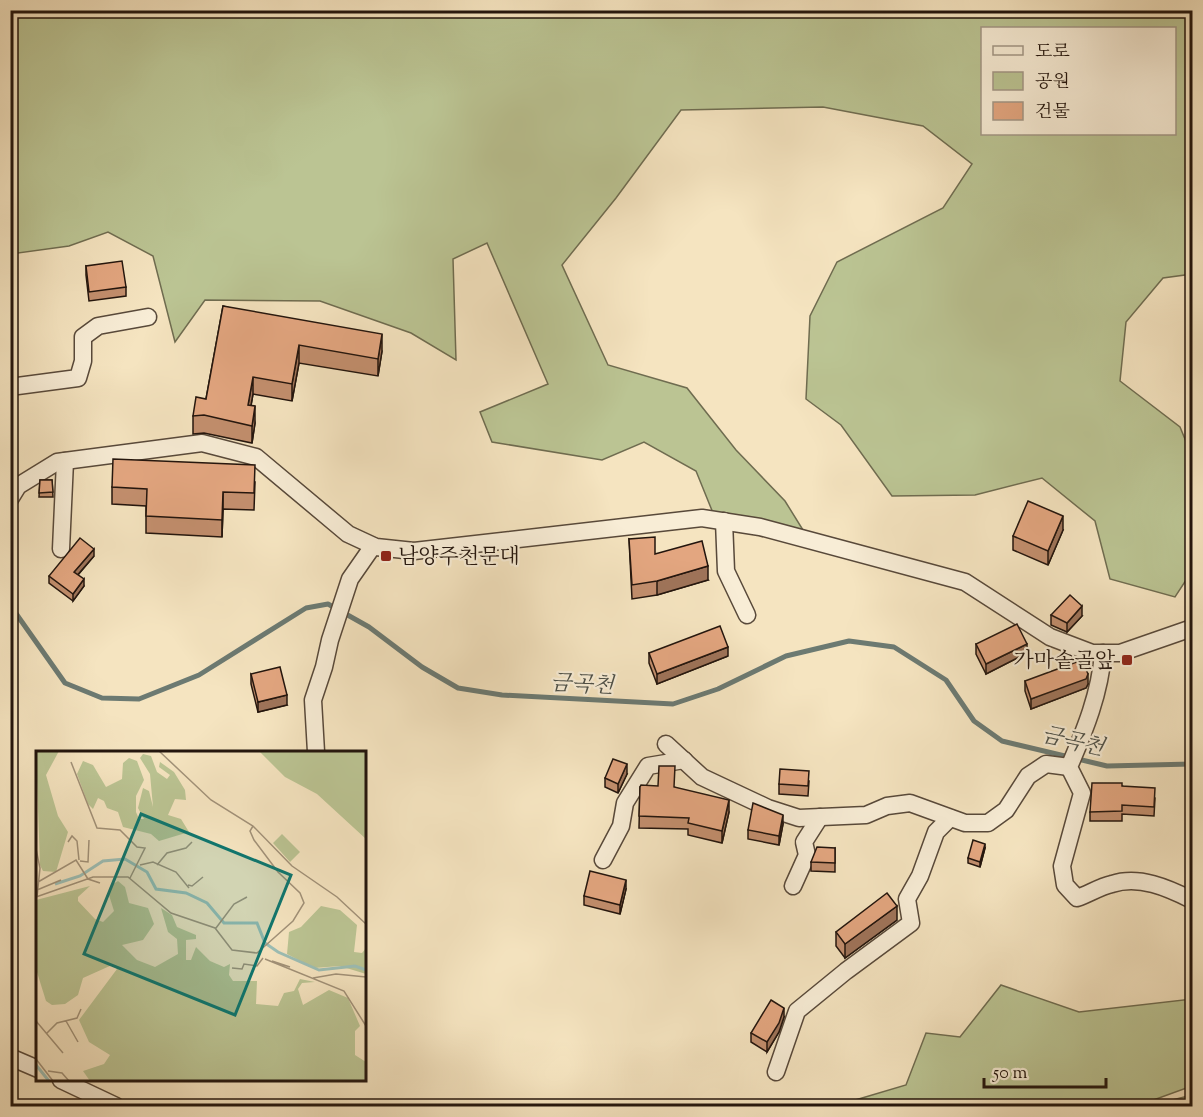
<svg xmlns="http://www.w3.org/2000/svg" width="1203" height="1117" font-family="'Sorts Mill Goudy','Noto Serif KR',serif">
	<style>
		.green { fill: #bbc493; stroke: #6f6c50; stroke-width: 1.5; fill-rule: evenodd }
		.lines { fill: none; stroke-linecap: round; stroke-linejoin: round }
		.stream { stroke: #6c7a72; stroke-width: 5 }
		.minor-casing { stroke: #58493a; stroke-width: 19 }
		.minor { stroke: #f8edd6; stroke-width: 16 }
		.wall { fill: #c38f6e; stroke: #23150d; stroke-width: 1.5 }
		.shaded-wall { fill: #9f745a; stroke: #23150d; stroke-width: 1.5 }
		.building { fill: #e3a680; stroke: #23150d; stroke-width: 1.5 }
		.poi-dot { fill: #8f2418; stroke: #f8edd6; stroke-width: 2 }
		.labels { text-anchor: middle; stroke-width: 4.5; stroke-linejoin: round; paint-order: stroke }
		.poi-label { font-size: 21px; fill: #23150d; stroke: #f8edd6; text-anchor: start }
		.water-label { font-size: 22px; font-style: italic; fill: #4d5048; stroke: #f8edd6 }
		.inset-river { fill: none; stroke: #9cbeb5; stroke-width: 3 }
		.inset-road { fill: none; stroke: #a19178; stroke-width: 1.5 }
		.view { fill: #0f766e; fill-opacity: 0.15; stroke: #0f766e; stroke-width: 3 }
		.inset-edge { fill: none; stroke: #23150d; stroke-width: 3 }
	</style>
	<rect width="100%" height="100%" fill="#f5e4c0"/>
	<filter id="stains"><feTurbulence type="fractalNoise" baseFrequency=".00333" numOctaves="4"/><feColorMatrix values="0 0 0 0 .2 0 0 0 0 .09 0 0 0 0 .02 0 0 0 .5 -.17"/></filter>
	<radialGradient id="worn" r=".72"><stop offset=".6" stop-color="#630" stop-opacity="0"/><stop offset="1" stop-color="#630" stop-opacity=".3"/></radialGradient>
	<g class="green">
		<path d="M11 11H1192V274L1163 278 1126 322 1120 381 1180 427 1192 456V571L1175 597 1110 579 1095 521 1042 478 975 495 892 496 841 425 806 399 810 316 837 262 943 208 972 164 923 126 823 107 681 110 616 198 562 265 608 365 687 388 736 450 785 501 803 530 713 513 696 471 644 442 602 460 492 442 480 412 548 384 487 243 453 259 456 360 411 333 320 301 205 300 175 342 153 256 108 232 69 246 11 254ZM982 28H1174V134H982Z"/>
		<polygon points="1001,985 1079,1012 1192,999 1192,1086 1137,1106 845,1106 852,1101 906,1085 926,1033 960,1037"/>
		<polygon points="1192,1095 1192,1106 1149,1106"/>
	</g>
	<g class="lines">
		<polyline class="stream" points="10,605 65,683 102,698 139,699 199,675 306,608 328,604 369,627 422,667 458,688 502,695 673,704 718,689 786,656 849,641 894,647 946,680 974,721 1002,741 1107,766 1192,764"/>
		<g class="minor-casing">
			<g id="minor">
				<polyline points="10,387 78,378 83,361 83,337 98,326 148,317"/>
				<polyline points="10,499 18,486 57,462 202,443 256,457 348,534 376,547 414,551 702,518 760,527 965,582 1050,637 1092,653 1120,653 1192,628"/>
				<polyline points="724,521 726,571 747,615"/>
				<polyline points="61,549 65,461"/>
				<path d="M1103 653C1100 693 1085 730 1069 767L1082 793 1062 866 1065 885 1077 898C1089 894 1099 887 1112 884 1139 875 1168 888 1192 900"/>
				<polyline points="666,744 702,777 768,808 799,818 866,815 887,806 910,803 965,823 988,823 1006,810 1028,776 1046,764 1069,767"/>
				<polyline points="316,752 313,700 324,667 330,640 350,579 373,546"/>
				<polyline points="603,860 621,826 625,803 648,766 684,760"/>
				<polyline points="793,886 807,855 804,842 820,817"/>
				<polyline points="10,1057 38,1069"/>
				<polyline points="776,1072 797,1011 846,971 911,923 907,899 920,876 936,832 950,818"/>
				<polyline points="61,1080 116,1106"/>
			</g>
		</g>
		<use href="#minor" class="minor"/>
	</g>
	<g class="wall">
		<polygon points="86,266 126,287 126,296 89,301 86,275"/>
		<polygon points="223,306 382,351 378,376 299,363 292,401 253,394 251,406 255,423 252,443 204,433 193,434 193,416 206,399"/>
		<polygon points="40,480 52,480 53,497 39,497"/>
		<polygon points="255,482 254,510 223,509 222,537 146,533 146,506 112,504 112,487"/>
		<polygon points="1063,530 1048,565 1013,550 1013,536"/>
		<polygon points="629,539 655,554 708,580 657,595 632,599"/>
		<polygon points="94,556 78,575 84,586 73,601 49,583 49,576"/>
		<polygon points="1051,615 1082,616 1067,632 1051,625"/>
		<polygon points="976,644 1027,653 986,674 976,654"/>
		<polygon points="649,653 728,656 657,684 649,663"/>
		<polygon points="251,674 287,705 258,712 251,684"/>
		<polygon points="1025,681 1088,684 1086,688 1031,709 1025,691"/>
		<polygon points="627,774 618,793 605,787 605,778"/>
		<polygon points="809,781 808,796 779,794 779,784"/>
		<polygon points="1122,786 1155,798 1154,816 1122,814 1122,821 1090,821 1090,812"/>
		<polygon points="640,787 674,787 729,812 722,843 688,835 688,829 639,828"/>
		<polygon points="783,824 779,845 748,839 748,830"/>
		<polygon points="835,848 835,872 811,871 811,862"/>
		<polygon points="985,848 980,867 968,863 968,858"/>
		<polygon points="626,889 620,914 584,905 584,896"/>
		<polygon points="897,920 845,958 836,946 836,932"/>
		<polygon points="784,1017 779,1032 767,1052 751,1042 751,1033"/>
	</g>
	<g class="shaded-wall">
		<polygon points="382,334 382,351 378,376 378,359"/>
		<polygon points="299,345 299,363 292,401 292,384"/>
		<polygon points="253,377 253,394 248,422 248,405"/>
		<polygon points="255,406 255,423 252,443 252,426"/>
		<polygon points="223,492 223,509 222,537 222,520"/>
		<polygon points="1063,516 1063,530 1048,565 1048,551"/>
		<polygon points="94,549 94,556 74,579 74,572"/>
		<polygon points="708,566 708,580 657,595 657,581"/>
		<polygon points="84,579 84,586 73,601 73,594"/>
		<polygon points="1082,606 1082,616 1067,632 1067,623"/>
		<polygon points="1027,644 1027,653 986,674 986,664"/>
		<polygon points="728,647 728,656 657,684 657,674"/>
		<polygon points="1088,674 1088,684 1086,688 1031,709 1031,699"/>
		<polygon points="287,695 287,705 258,712 258,702"/>
		<polygon points="627,764 627,774 618,793 618,784"/>
		<polygon points="729,800 729,812 722,843 722,831"/>
		<polygon points="783,815 783,824 779,845 779,836"/>
		<polygon points="985,844 985,848 980,867 980,862"/>
		<polygon points="626,880 626,889 620,914 620,905"/>
		<polygon points="897,906 897,920 845,958 845,944"/>
		<polygon points="784,1008 784,1017 779,1032 767,1052 767,1042"/>
	</g>
	<g class="building">
		<polygon points="122,261 126,287 89,292 86,266"/>
		<polygon points="223,306 382,334 378,359 299,345 292,384 253,377 248,405 255,406 252,426 204,415 193,416 196,397 206,399"/>
		<polygon points="113,459 255,465 254,493 223,492 222,520 146,516 147,489 112,487"/>
		<polygon points="40,480 52,480 53,492 39,493"/>
		<polygon points="1028,501 1063,516 1048,551 1013,536"/>
		<polygon points="655,537 655,554 702,541 708,566 657,581 632,585 629,539"/>
		<polygon points="80,538 94,549 74,572 84,579 73,594 49,576"/>
		<polygon points="1070,595 1082,606 1067,623 1051,615"/>
		<polygon points="1017,624 1027,644 986,664 976,644"/>
		<polygon points="720,626 728,647 657,674 649,653"/>
		<polygon points="1082,660 1088,674 1086,679 1031,699 1025,681"/>
		<polygon points="280,667 287,695 258,702 251,674"/>
		<polygon points="613,759 627,764 618,784 605,778"/>
		<polygon points="659,766 675,766 674,787 729,800 722,831 688,823 689,818 639,816 640,787 641,785 658,786"/>
		<polygon points="780,769 809,771 808,786 779,784"/>
		<polygon points="1092,783 1122,783 1122,786 1155,788 1154,807 1122,805 1122,811 1090,812"/>
		<polygon points="753,803 783,815 779,836 748,830"/>
		<polygon points="973,840 985,844 980,862 968,858"/>
		<polygon points="817,847 835,848 835,863 811,862"/>
		<polygon points="590,871 626,880 620,905 584,896"/>
		<polygon points="887,893 897,906 845,944 836,932"/>
		<polygon points="771,1000 784,1008 779,1023 767,1042 751,1033"/>
	</g>
	<g class="poi-dot">
		<rect x="380" y="550" width="12" height="12" rx="3"/>
		<rect x="1121" y="654" width="12" height="12" rx="3"/>
	</g>
	<g class="labels">
		<g class="poi-label">
			<text x="398" y="563">남양주천문대</text>
			<text x="1115" y="667" text-anchor="end">가마솥골앞</text>
		</g>
		<g class="water-label">
			<text transform="translate(582 683) rotate(3)" y="8">금곡천</text>
			<text transform="translate(1073 740) rotate(13)" y="8">금곡천</text>
		</g>
	</g>
	<g transform="translate(36 751)">
		<rect width="330" height="330" fill="#f5e4c0"/>
		<path d="M0 0H23L10 24 22 65 32 81 20 121 7 120 4 114ZM223 0H330V88L281 43 249 26ZM107 3 115 5 121 21 131 28 134 24 123 16 124 11 138 21 149 39 150 49 139 48 132 64 145 68 153 81 123 90 115 83 87 76 82 61 71 57 68 50 62 47 57 58 52 53 41 23 47 10 57 14 70 36 86 28 87 12 93 7 101 10 108 29 100 45V61L103 68H108L102 57 107 37 113 40 117 56 114 23 104 7ZM246 83 264 101 254 111 237 92ZM82 130 89 136 93 152 112 157 118 173 107 189 86 194 101 209 119 216 142 203 141 188 132 181 125 157 136 164 141 176 160 184V188L150 189V209H155L160 196 174 210 188 216 194 213 193 224 197 230H221L220 253 242 255 248 242 258 240 264 228 279 231 266 232 262 238 267 254 293 239 312 247 324 275 319 280V304L330 311V330H54L47 320 68 313 74 304 53 291 43 269 81 218 76 214 47 227 42 244 29 253 16 254 10 250 0 218V149L54 135 42 146V150L59 168 67 171 78 160 73 144 74 135ZM285 155 304 159 321 174 318 201 326 202 330 197V223L304 215 278 217 251 203 253 181 265 176Z" fill="#bbc493"/>
		<path class="inset-river" d="M19 133 44 125 67 110 89 108 111 121 120 138 150 142 171 152 188 172H221L229 192 242 201 283 219 319 215 330 219M0 314 13 330"/>
		<path class="inset-road" d="M123 0 175 49 217 75 256 115 301 146 330 173M35 11 61 77 84 79 101 96 109 97 94 127M32 91 36 85 41 90 43 109M0 98 4 117 1 146M44 110 52 111 53 89M104 114 117 111 140 121 153 137M121 114 131 102 150 97 156 91M2 131 40 109 52 128 64 132M152 134 156 135 167 126M1 139 25 129M0 146 57 126H92L135 162 179 177 196 199 221 202 257 170 268 152 264 142 242 121 218 89 214 80 217 75M180 177 198 153 211 146M229 208 308 240 330 275M236 210 254 216M196 217 206 218 208 213 221 215 227 207M277 227 300 223 330 226M0 270 27 302M30 270 42 291M11 282 21 272 41 267 45 258M0 308 17 330M12 320 26 322 33 330"/>
		<path class="view" d="M105 63 255 124 199 264 48 203Z"/>
		<rect width="330" height="330" class="inset-edge"/>
	</g>
	<rect width="1203" height="1117" fill="none" stroke="#f5e4c0" stroke-width="36"/>
	<rect x="12" y="12" width="1179" height="1093" fill="none" stroke="#23150d" stroke-width="3"/>
	<rect x="18" y="18" width="1167" height="1081" fill="none" stroke="#23150d" stroke-width="1.5"/>
	<rect x="981" y="27" width="195" height="108" fill="#f8edd6" stroke="#a39786" stroke-width="1.5"/>
	<rect x="993" y="46" width="30" height="9" fill="#f8edd6" stroke="#a39786" stroke-width="1.5"/>
	<text x="1035" y="57" font-size="18" fill="#23150d">도로</text>
	<rect x="993" y="72" width="30" height="18" fill="#bbc493" stroke="#a39786" stroke-width="1.5"/>
	<text x="1035" y="87" font-size="18" fill="#23150d">공원</text>
	<rect x="993" y="102" width="30" height="18" fill="#e3a680" stroke="#a39786" stroke-width="1.5"/>
	<text x="1035" y="117" font-size="18" fill="#23150d">건물</text>
	<path d="M984 1078v9h122v-9" fill="none" stroke="#23150d" stroke-width="3"/>
	<text x="993" y="1078" font-size="18" fill="#23150d" stroke="#f8edd6" stroke-width="4.5" paint-order="stroke">50 m</text>
	<rect width="100%" height="100%" filter="url(#stains)"/>
	<rect width="100%" height="100%" fill="url(#worn)"/>
</svg>
